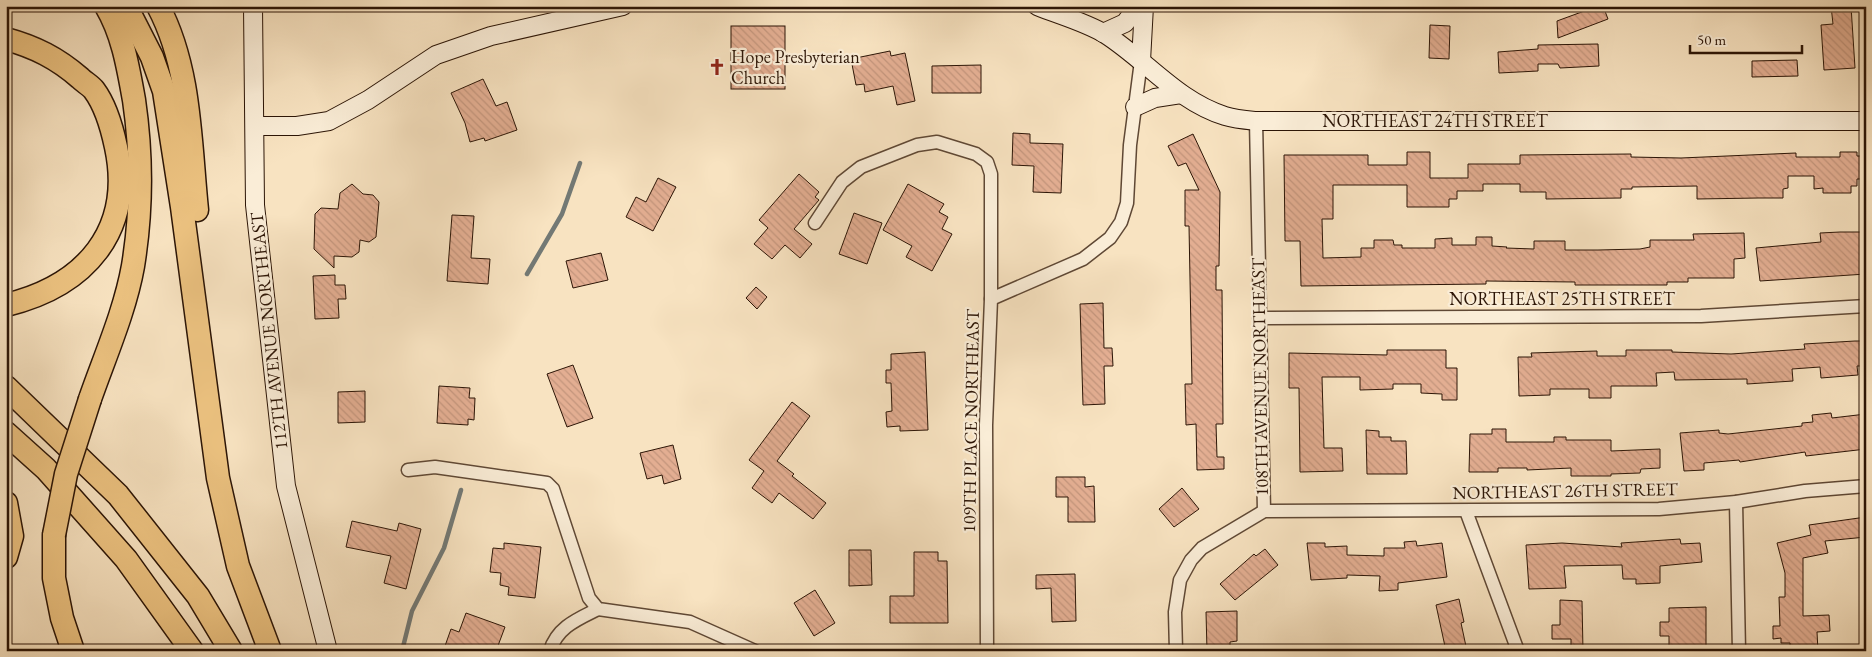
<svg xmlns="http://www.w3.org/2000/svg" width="1872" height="657" font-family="'EB Garamond',serif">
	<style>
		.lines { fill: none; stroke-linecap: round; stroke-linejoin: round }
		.stream { stroke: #737975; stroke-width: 4.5 }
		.building { fill: url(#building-back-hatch); stroke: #2c1506 }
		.street-casing { stroke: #5f4835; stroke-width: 15 }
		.secondary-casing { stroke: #2c1506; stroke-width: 20 }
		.highway-casing { stroke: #2c1506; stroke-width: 25 }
		.street { stroke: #faedd7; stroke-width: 12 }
		.secondary { stroke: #faedd7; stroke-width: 18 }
		.highway { stroke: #ecc280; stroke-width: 22 }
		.highway-bridge-casing { stroke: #2c1506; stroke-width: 25; stroke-linecap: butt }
		.highway-bridge { stroke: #ecc280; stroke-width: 22 }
		.labels { text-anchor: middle; stroke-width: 4.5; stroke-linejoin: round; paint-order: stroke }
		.poi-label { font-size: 18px; fill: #2c1506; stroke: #faedd7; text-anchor: start }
		.street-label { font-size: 18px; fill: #2c1506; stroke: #faedd7 }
	</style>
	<defs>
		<pattern id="building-back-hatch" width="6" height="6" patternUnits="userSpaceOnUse" patternTransform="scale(1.25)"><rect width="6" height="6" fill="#e3ae92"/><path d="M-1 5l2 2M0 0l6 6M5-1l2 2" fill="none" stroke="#c3957c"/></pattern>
	</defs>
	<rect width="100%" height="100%" fill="#f8e3c1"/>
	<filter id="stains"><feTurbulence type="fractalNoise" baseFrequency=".004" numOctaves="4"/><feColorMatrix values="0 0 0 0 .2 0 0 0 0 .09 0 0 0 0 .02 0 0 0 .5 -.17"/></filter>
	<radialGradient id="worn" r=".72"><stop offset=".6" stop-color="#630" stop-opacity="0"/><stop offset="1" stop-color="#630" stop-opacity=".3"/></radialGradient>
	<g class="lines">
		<g class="stream">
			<polyline points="527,274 562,214 580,163"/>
			<polyline points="402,651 412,611 444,548 461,490"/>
		</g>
	</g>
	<g class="building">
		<polygon points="1598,6 1603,6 1608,19 1558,38 1557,21"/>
		<polygon points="1831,6 1851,6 1855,68 1824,70 1821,25 1833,24"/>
		<polygon points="1430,25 1450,26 1449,59 1429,58"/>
		<rect x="731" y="26" width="54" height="63"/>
		<polygon points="1598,44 1599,66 1560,68 1558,64 1538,64 1538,71 1499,73 1498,52 1538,49 1538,45"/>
		<polygon points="890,51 891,56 905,53 915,101 897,105 893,86 865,92 864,84 856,85 851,59"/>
		<polygon points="1797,60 1798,76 1752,77 1752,61"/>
		<polygon points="981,65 981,93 932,93 932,66"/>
		<polygon points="483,79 496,106 507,102 517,130 485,141 484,138 470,142 465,123 451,93"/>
		<polygon points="1013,133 1030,134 1030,143 1063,144 1061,193 1033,192 1034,166 1012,165"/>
		<polygon points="1193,134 1220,192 1219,266 1216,266 1216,290 1222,290 1223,424 1216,424 1217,457 1224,457 1224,469 1197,470 1196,424 1186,425 1185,384 1192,384 1189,226 1185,226 1185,190 1199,190 1186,163 1178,166 1168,146"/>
		<polygon points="1407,152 1430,152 1430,178 1468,178 1468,164 1520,164 1520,155 1631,154 1631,157 1681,158 1796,153 1796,157 1840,157 1840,152 1857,152 1857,156 1866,156 1866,179 1857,179 1857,186 1851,186 1851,193 1823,193 1823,188 1814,189 1814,176 1788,176 1788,188 1783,189 1783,198 1758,198 1697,199 1697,186 1632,187 1632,189 1621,189 1621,198 1546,199 1546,192 1520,192 1520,184 1483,184 1483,191 1457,191 1457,199 1449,199 1449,207 1407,207 1407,185 1333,185 1333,219 1322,219 1323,258 1361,257 1361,248 1374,248 1374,240 1393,240 1394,245 1402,245 1402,248 1435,248 1435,239 1452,238 1452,245 1476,245 1476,237 1492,237 1492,246 1507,247 1506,248 1534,249 1534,241 1565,241 1565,250 1598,250 1640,249 1650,247 1650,240 1694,240 1693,234 1744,233 1745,258 1734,259 1734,278 1688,278 1688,282 1667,282 1667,285 1575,285 1575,282 1486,281 1486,284 1301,286 1300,241 1285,241 1284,155 1368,155 1368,165 1407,165"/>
		<polygon points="799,174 819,192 815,197 819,200 794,229 812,244 800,258 785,245 772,259 754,244 768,228 759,220"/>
		<polygon points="658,178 676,187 653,231 626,217 636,197 646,202"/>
		<polygon points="352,184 363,194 373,195 379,202 376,237 369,242 360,240 359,252 352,257 334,256 334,268 314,249 315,214 321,208 338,209 340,193"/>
		<polygon points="908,184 944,204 939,212 948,217 942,229 952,234 932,271 906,257 912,246 883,230"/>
		<polygon points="854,213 882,223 867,264 839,254"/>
		<polygon points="452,215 474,216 471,258 490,259 488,284 447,281"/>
		<polygon points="1840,232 1866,232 1866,274 1760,281 1756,248 1821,242 1820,233"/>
		<polygon points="601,253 608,280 573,288 566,261"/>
		<polygon points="335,275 335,285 345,285 346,299 338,299 339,318 315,319 313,276"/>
		<polygon points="756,287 767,297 757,309 746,298"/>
		<polygon points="1103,303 1104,348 1112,348 1113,366 1104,366 1105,404 1083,405 1080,304"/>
		<polygon points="1855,341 1866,341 1866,366 1857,366 1858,375 1821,378 1820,367 1792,369 1793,381 1747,384 1747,379 1675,380 1674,372 1656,373 1657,386 1611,386 1611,398 1589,398 1589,389 1550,389 1550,395 1519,396 1518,357 1532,357 1531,353 1597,351 1597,356 1626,356 1626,350 1672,350 1672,352 1731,354 1805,349 1804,344"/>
		<polygon points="1387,350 1446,350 1446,368 1457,368 1457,400 1442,400 1442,394 1421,393 1421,384 1393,384 1393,389 1360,390 1360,377 1322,377 1324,448 1342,448 1343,471 1300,472 1299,388 1289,388 1289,353 1387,355"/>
		<polygon points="925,352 928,430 900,431 900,426 887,427 886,412 892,411 891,383 886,383 886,370 891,370 891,354"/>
		<polygon points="573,365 593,418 567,427 547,374"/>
		<polygon points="439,386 470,388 469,398 475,398 474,420 468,419 468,425 437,423"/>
		<polygon points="365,391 365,422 338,423 338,392"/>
		<polygon points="792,402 810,416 777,461 794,474 792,476 826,503 813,519 779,493 772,503 752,488 764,471 749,460"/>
		<polygon points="1831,413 1832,418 1866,414 1866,449 1806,456 1805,452 1740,462 1739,460 1704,463 1704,470 1684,471 1680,433 1719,430 1719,433 1728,434 1802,426 1802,423 1813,422 1812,415"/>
		<polygon points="1492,429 1506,429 1506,442 1554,442 1554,437 1566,437 1566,440 1611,440 1611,451 1660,449 1660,468 1641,469 1640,473 1611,474 1611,476 1571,476 1571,468 1527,470 1527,468 1498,468 1498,472 1469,472 1470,434 1492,434"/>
		<polygon points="1366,430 1379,431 1379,437 1391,437 1391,441 1406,441 1407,474 1367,474"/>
		<polygon points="673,445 681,479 664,484 662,475 647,479 640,453"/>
		<polygon points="1056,477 1085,477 1085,487 1094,486 1095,522 1068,522 1068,497 1056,497"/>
		<polygon points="1182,488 1199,509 1174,527 1159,509"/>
		<polygon points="1866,517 1866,537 1825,541 1828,553 1803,558 1803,616 1829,615 1830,631 1817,632 1818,651 1790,651 1790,643 1781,643 1781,638 1773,639 1773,626 1780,626 1779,597 1785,597 1785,573 1777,543 1811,535 1809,525"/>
		<polygon points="352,521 397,531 399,523 421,529 406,589 384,583 391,556 346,547"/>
		<polygon points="1680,539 1681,544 1700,543 1702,562 1660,566 1660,583 1636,584 1636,579 1623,579 1622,565 1564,566 1566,588 1529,589 1526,545 1562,543 1622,547 1621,543"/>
		<polygon points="1416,541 1417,546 1442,543 1447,577 1398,583 1398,590 1379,591 1380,576 1347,575 1347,578 1311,580 1307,543 1325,543 1325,547 1347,546 1347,555 1384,556 1384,548 1405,548 1404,542"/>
		<polygon points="504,543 541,547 535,598 508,595 509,587 500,585 501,573 490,572 493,548 504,549"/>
		<polygon points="1265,549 1278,565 1235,600 1220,584 1254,554 1256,556"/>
		<polygon points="849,550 871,550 872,585 849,586"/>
		<polygon points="914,552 938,552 938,561 947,561 948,623 890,623 890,596 914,596"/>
		<polygon points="1075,574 1076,621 1052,622 1051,588 1036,589 1036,575"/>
		<polygon points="815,590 835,623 814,636 794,603"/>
		<polygon points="1459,599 1464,622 1461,623 1467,651 1446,651 1436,605"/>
		<polygon points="1560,600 1582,601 1583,651 1571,651 1571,639 1552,639 1552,625 1560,625"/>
		<polygon points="1706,607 1706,651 1669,651 1669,636 1660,636 1660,622 1669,622 1669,608"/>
		<polygon points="1237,611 1237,641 1230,642 1230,647 1223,647 1223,651 1207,651 1206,612"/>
		<polygon points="466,613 505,627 496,651 459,651 445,646 451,629 459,632"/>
	</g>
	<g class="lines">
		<g class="street-casing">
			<g id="street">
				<polyline points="1256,121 1264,511"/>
				<polyline points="815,223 842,182 861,167 917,145 937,142 976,154 987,162 991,174 991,299"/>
				<polyline points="1259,318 1701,316 1866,306"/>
				<polyline points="408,470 435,467 547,483 553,489 589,598 598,609 690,622 755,651"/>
				<polyline points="1736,502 1739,651"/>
				<polyline points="1466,511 1518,651"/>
				<path d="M550 651C557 627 578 619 598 609"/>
				<polyline points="987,651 986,425 991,299 1083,259 1110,238 1121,222 1127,203 1130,145 1141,61"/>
				<polyline points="1176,651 1175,612 1180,580 1191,560 1202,548 1264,511 1659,509 1736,502 1805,491 1866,486"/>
			</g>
		</g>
		<g class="secondary-casing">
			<g id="secondary">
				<polyline points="253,6 255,205 286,486 328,651"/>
				<path d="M1037 6C1059 15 1085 22 1105 34 1146 60 1177 101 1225 116 1235 119 1246 120 1256 121H1866"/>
				<polyline points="1103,33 1125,23 1138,6"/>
				<polyline points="1141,61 1144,6"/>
				<polyline points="1135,107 1155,98 1181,94"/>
				<polyline points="255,126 297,126 329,121 368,100 436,55 491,36 623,6"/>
			</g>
		</g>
		<g class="highway-casing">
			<g id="highway">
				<polyline points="126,6 152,57 164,91 182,207 218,478 238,566 270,651"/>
				<path d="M158 6C191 68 190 142 197 210"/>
				<path d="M6 39C35 47 57 58 80 78 84 82 91 86 94 90 106 106 112 128 116 147 134 231 85 286 6 305"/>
				<polyline points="6,387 118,495 198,596 231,651"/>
				<path d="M90 399C105 356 125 311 133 266 142 211 142 155 134 100 128 67 123 35 106 6"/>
				<polyline points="6,433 46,469 126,559 192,651"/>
				<polyline points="6,503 12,536 6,557"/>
				<polyline points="54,535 54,578 62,618 73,651"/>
			</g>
		</g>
		<use href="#street" class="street"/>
		<use href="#secondary" class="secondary"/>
		<use href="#highway" class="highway"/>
		<g class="highway-bridge-casing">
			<polyline id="highway-bridge" points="54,535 66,474 90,399"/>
		</g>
		<use href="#highway-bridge" class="highway-bridge"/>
	</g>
	<defs>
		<g id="church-bare" transform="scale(1.35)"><path d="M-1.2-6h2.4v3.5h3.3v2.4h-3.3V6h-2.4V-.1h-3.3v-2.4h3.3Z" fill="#8f2418" stroke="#faedd7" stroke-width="2.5" paint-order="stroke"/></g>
	</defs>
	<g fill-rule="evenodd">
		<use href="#church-bare" x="717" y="67"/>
	</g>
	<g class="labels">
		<g class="poi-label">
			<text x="731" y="63">Hope Presbyterian<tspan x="731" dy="21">Church</tspan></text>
		</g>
		<g class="street-label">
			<text x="1435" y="127">NORTHEAST 24TH STREET</text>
			<text x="1562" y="305">NORTHEAST 25TH STREET</text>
			<text transform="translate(269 331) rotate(-96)" y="6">112TH AVENUE NORTHEAST</text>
			<text transform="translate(1260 377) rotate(-91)" y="6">108TH AVENUE NORTHEAST</text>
			<text transform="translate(971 421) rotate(-89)" y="6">109TH PLACE NORTHEAST</text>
			<text transform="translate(1565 491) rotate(-1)" y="6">NORTHEAST 26TH STREET</text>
		</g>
	</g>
	<rect width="1872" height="657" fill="none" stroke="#f8e3c1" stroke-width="25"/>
	<rect x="8" y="8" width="1857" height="642" fill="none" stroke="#2c1506" stroke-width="2.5"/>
	<rect x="12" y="12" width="1847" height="632" fill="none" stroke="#2c1506"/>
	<path d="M1690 45v8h112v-8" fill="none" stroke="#2c1506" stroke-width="2.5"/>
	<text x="1697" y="45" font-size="15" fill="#2c1506" stroke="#faedd7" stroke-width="4" paint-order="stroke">50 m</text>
	<rect width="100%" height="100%" filter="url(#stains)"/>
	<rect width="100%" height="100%" fill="url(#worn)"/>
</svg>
